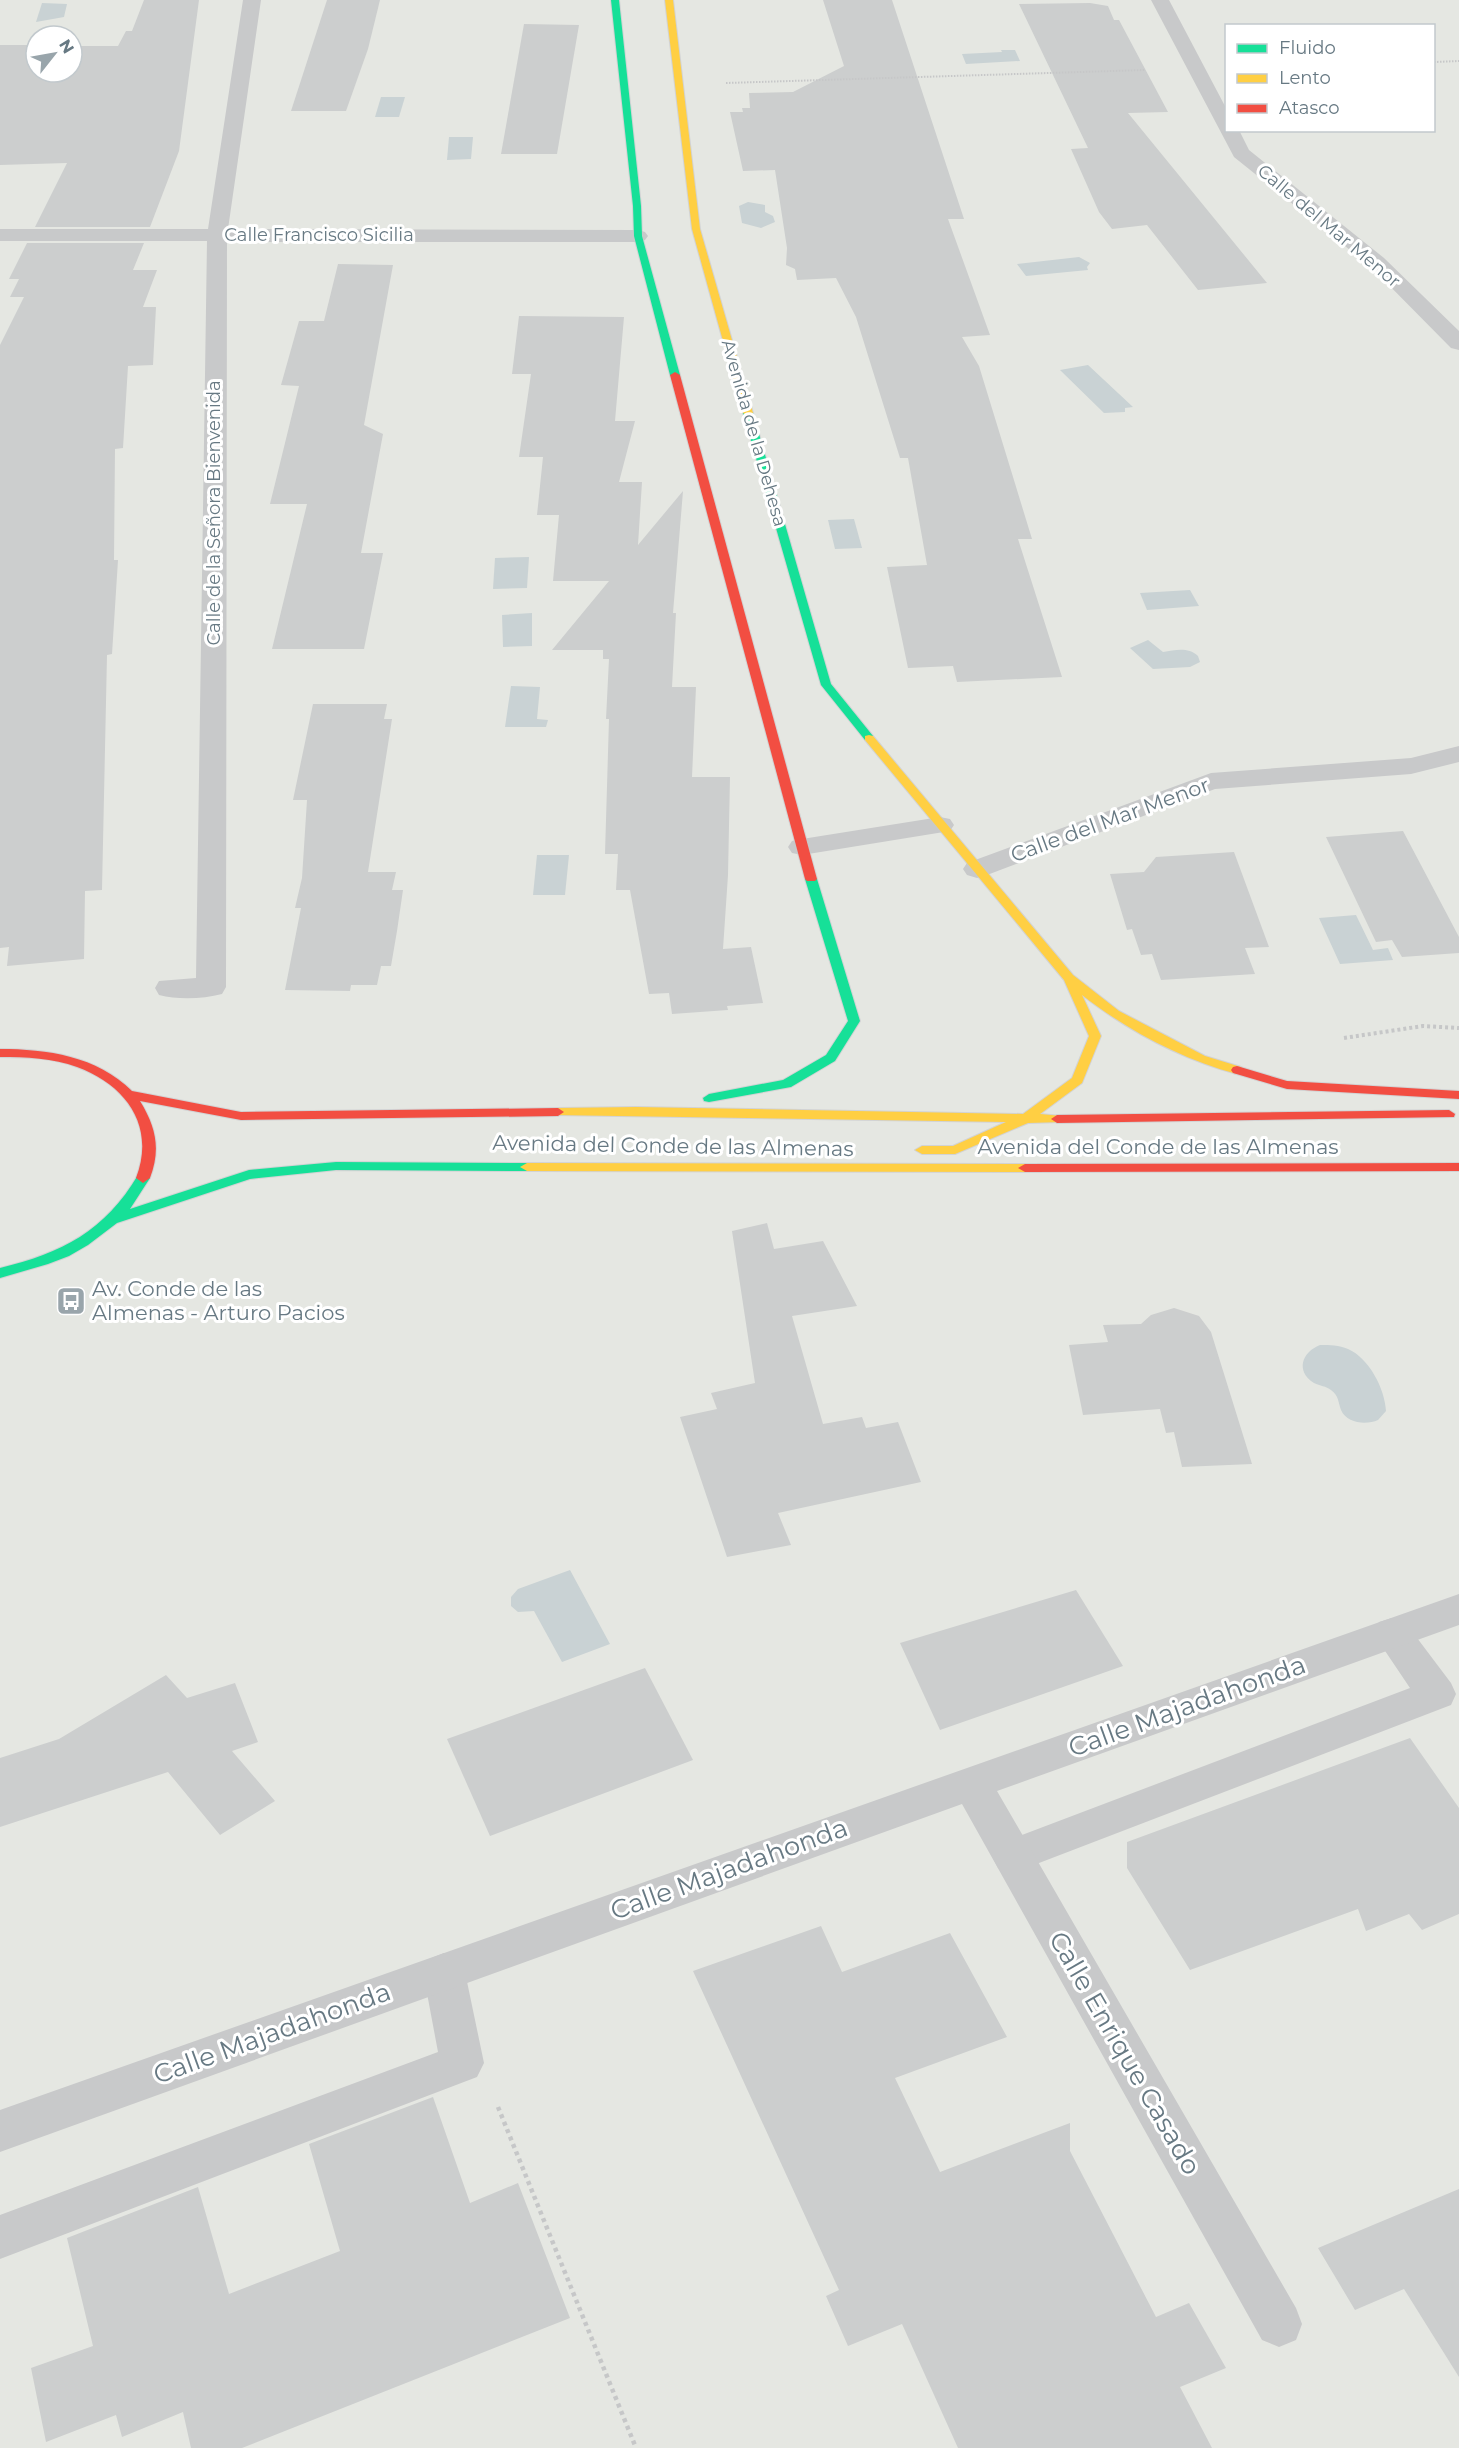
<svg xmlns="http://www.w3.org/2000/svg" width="1459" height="2448" font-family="Montserrat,sans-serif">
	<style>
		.green { fill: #e5e7e2; fill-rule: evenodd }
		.water { fill: #c9d2d4 }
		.building { fill: #cccece }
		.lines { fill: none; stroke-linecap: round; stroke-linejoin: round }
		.fast-casing { stroke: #d2d3d4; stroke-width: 2 }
		.slow-casing { stroke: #d2d3d4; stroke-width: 2 }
		.jam-casing { stroke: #d2d3d4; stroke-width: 2 }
		.path-far2 { stroke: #c6c7c8; stroke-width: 2; stroke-dasharray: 1.5 1.5; stroke-linecap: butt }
		.path-far1 { stroke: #c6c7c8; stroke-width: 4; stroke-dasharray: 3 3; stroke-linecap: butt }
		.path { stroke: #c6c7c8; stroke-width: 4.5; stroke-dasharray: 4 4; stroke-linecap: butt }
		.lane { fill: #c8c9ca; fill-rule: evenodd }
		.street { fill: #c8c9ca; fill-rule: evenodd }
		.fast { fill: #16e098; fill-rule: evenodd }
		.slow { fill: #ffcf43; fill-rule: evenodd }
		.jam { fill: #f24e42; fill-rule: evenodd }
		.labels { text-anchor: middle; stroke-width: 6; stroke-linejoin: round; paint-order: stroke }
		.far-street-label { font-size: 18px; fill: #677983; stroke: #fff }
		.street-label { font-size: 21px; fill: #677983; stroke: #fff }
		.poi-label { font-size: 21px; fill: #677983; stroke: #fff; text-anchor: start }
		.near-street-label { font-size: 26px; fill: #677983; stroke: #fff }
	</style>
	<rect width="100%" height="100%" fill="#f6f6f5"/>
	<path class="green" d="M0 0H1459V2448H0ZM1226 26H1434V130H1226ZM36 36H72V72H36Z"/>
	<g class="water">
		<polygon points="42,3 67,4 64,17 36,22"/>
		<polygon points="1001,50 1015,50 1020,61 966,64 962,54 1002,52"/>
		<polygon points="381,97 405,97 399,117 375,117"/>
		<polygon points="449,137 473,137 471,159 447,160"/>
		<polygon points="748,202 765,205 765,212 773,216 775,222 761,228 742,223 739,206"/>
		<polygon points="1079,257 1090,263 1087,267 1088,270 1026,276 1017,264"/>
		<polygon points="1088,365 1133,407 1125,408 1125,412 1104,413 1060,370"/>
		<polygon points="854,519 862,548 835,549 828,520"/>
		<polygon points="529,557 527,588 493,589 495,558"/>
		<polygon points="1190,590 1199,606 1147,610 1140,593"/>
		<polygon points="532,613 532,646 503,647 502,615"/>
		<path d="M1148 640 1163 652C1176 650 1188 647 1198 656L1200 662 1190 667 1153 669 1130 648Z"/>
		<polygon points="511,686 540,687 537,719 548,720 546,727 505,727"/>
		<polygon points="537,855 569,855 565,895 533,895"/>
		<polygon points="1356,915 1373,950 1388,948 1393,960 1340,964 1319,918"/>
		<path d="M1320 1345C1330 1345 1339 1345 1348 1349 1369 1358 1385 1389 1386 1411L1378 1420C1367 1425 1347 1424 1341 1410 1338 1402 1339 1396 1331 1390 1326 1386 1320 1386 1314 1383 1295 1371 1302 1352 1320 1345Z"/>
		<polygon points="570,1570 610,1644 562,1662 534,1611 518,1612 511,1606 511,1597 518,1589"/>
	</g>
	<g class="building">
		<polygon points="144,0 199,0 179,151 150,227 35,227 67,163 0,165 0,45 36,45 36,72 72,72 72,46 118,46 126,31 132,31"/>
		<polygon points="327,0 380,0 368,49 346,111 291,111"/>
		<polygon points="823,0 892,0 964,219 948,219 990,335 962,337 979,366 1032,539 1018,539 1062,677 957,682 953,666 908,668 887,567 927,565 908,458 900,458 856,317 836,278 797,280 795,269 786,265 787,248 775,170 743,171 730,112 743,112 742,108 750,108 749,93 793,92 844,66"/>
		<polygon points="1090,3 1108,6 1114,20 1119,20 1168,112 1128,113 1267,283 1198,290 1147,225 1112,229 1099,212 1071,149 1088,148 1019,4"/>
		<polygon points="524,24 579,25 557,154 501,154"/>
		<polygon points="27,243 144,243 133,270 157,270 143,307 156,307 153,365 128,366 123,448 115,449 114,560 118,560 112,654 107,655 102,890 85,891 84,959 7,966 9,947 0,948 0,345 24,297 10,297 19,279 9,279"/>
		<polygon points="338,264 393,265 364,425 383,434 361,553 383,553 364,649 272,649 307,504 270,504 299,386 281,385 299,321 324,321"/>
		<polygon points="519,316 624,317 615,421 635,421 619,482 642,482 638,545 683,491 673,613 676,613 672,687 696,687 692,777 730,777 728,875 723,949 751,947 763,1003 727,1006 728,1010 672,1014 669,993 649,994 630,890 616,890 618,854 605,854 609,719 606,719 609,659 603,659 603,650 552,650 609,581 553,581 559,515 537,515 543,457 519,457 531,374 512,374"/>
		<polygon points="313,704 387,704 384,719 392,719 368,872 396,872 392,890 403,890 397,931 391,966 381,966 377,985 351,985 350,991 285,990 301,908 295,908 302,878 307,800 293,800"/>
		<polygon points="1403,831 1459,937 1459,953 1402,957 1392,940 1376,942 1326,837"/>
		<polygon points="1234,852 1269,947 1245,948 1255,974 1161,980 1152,954 1141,955 1132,929 1127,930 1110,874 1144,872 1156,857"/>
		<polygon points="767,1223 774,1249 823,1241 857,1306 792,1316 823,1424 862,1417 866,1428 898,1422 921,1482 778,1513 791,1545 727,1557 680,1417 717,1409 711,1393 755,1383 732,1231"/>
		<polygon points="1174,1308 1199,1316 1211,1332 1252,1464 1182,1467 1174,1432 1166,1433 1160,1409 1083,1415 1069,1345 1108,1342 1103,1325 1141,1324 1151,1315"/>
		<polygon points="1076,1590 1123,1666 940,1730 900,1643"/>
		<polygon points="645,1668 693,1760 490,1836 447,1739"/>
		<polygon points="166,1675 187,1698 235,1683 258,1742 232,1751 275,1801 220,1835 168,1772 0,1827 0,1758 59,1739"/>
		<polygon points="1410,1738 1459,1808 1459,1914 1422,1930 1409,1914 1366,1931 1358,1909 1190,1970 1127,1868 1127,1842"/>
		<polygon points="821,1926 842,1972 950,1933 1007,2037 895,2078 940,2172 1070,2123 1070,2151 1156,2317 1189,2303 1226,2368 1180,2387 1212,2448 958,2448 902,2324 848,2346 826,2296 839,2290 693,1971"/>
		<polygon points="433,2097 470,2203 518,2183 570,2318 242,2448 191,2448 183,2412 122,2437 116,2415 46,2442 31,2368 93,2346 67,2238 198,2187 229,2294 340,2251 309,2144"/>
		<polygon points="1459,2189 1459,2377 1404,2289 1355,2310 1318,2248"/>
	</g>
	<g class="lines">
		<g class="fast-casing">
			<g id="fast">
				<polygon points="611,0 619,0 641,206 642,236 680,375 675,378 670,375 634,236 633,206"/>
				<polygon points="748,410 753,413 831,684 873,736 873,740 865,740 821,685 743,413"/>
				<polygon points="811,875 817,879 860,1021 835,1061 791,1087 709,1102 704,1101 703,1098 709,1094 783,1080 826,1055 848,1021 805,879"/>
				<path d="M336 1162 527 1163 534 1167 527 1171 336 1170 250 1179 117 1223 88 1245 69 1256 48 1264 0 1278V1268C62 1253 105 1231 138 1175L143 1173 150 1178 130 1209 249 1170Z"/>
			</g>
		</g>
		<g class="slow-casing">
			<g id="slow">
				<polygon points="665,0 673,0 700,229 753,413 748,416 743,413 692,229"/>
				<path d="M869 735 873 736 1073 975 1119 1011 1205 1056 1241 1067 1243 1070 1241 1073 1237 1074C1181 1059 1127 1030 1082 995L1101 1036 1082 1083 1040 1114 1062 1116 1063 1119 1062 1122 1028 1123 955 1154H922L915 1150 922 1146H953L1006 1122 553 1115 552 1112 558 1108 636 1107 1023 1114 1072 1078 1089 1036 1064 980 865 740V736Z"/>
				<polygon points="527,1163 1025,1164 1032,1168 1025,1172 527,1171 520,1167"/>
			</g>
		</g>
		<g class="jam-casing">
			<g id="jam">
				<polygon points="675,372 680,375 817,879 815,881 807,881 805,879 670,375"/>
				<path d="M0 1049C47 1049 97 1056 132 1091L241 1112 558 1108 564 1112 558 1116 241 1120 140 1101C156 1127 161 1149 150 1178L143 1183 136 1178C156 1126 126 1085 77 1067 53 1058 26 1057 0 1057Z"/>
				<polygon points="1237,1066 1287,1081 1459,1091 1459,1099 1287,1089 1233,1073 1231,1070 1233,1067"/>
				<polygon points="1449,1110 1455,1114 1454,1117 1057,1123 1051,1119 1057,1115"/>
				<polygon points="1459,1163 1459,1171 1025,1172 1018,1168 1025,1164"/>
			</g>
		</g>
		<g class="path-far2">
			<polyline points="1434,62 1459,61"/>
			<polyline points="726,83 1145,70"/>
		</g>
		<polyline class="path-far1" points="1344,1038 1423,1026 1459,1028"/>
		<polyline class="path" points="498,2107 636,2448"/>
		<g class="lane">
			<polygon points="1392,1618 1405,1622 1451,1683 1456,1694 1451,1705 1026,1868 1012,1874 998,1868 992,1856 998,1844 1410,1688 1373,1633 1379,1622"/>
			<polygon points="444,1953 459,1959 465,1972 484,2063 477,2077 0,2259 0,2215 438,2052 423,1972 429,1959"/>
		</g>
		<g class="street">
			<path d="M243 0H261L228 229 638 230 645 232 648 236 645 240 638 242H227L226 987 222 994C203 999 178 1000 159 995L155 988 159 981 196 978 207 241H0V229H208Z"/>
			<polygon points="1151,0 1169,0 1226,108 1226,130 1239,130 1249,150 1384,258 1459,331 1459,350 1451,348 1370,266 1234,157"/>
			<polygon points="1459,746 1459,762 1411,774 1215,789 987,875 977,878 967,875 963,869 967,863 1211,773 1411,758"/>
			<polygon points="940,817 950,819 954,825 950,831 802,855 792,853 788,847 792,841 802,839"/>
			<polygon points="1459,1594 1459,1625 997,1791 1296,2308 1302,2324 1296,2340 1279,2347 1262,2340 962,1804 0,2152 0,2110"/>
		</g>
		<use href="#fast" class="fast"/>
		<use href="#slow" class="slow"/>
		<use href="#jam" class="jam"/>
	</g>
	<defs>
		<g id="bus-square" transform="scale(1.5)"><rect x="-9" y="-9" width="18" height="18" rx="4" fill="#99a5ab" stroke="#fff"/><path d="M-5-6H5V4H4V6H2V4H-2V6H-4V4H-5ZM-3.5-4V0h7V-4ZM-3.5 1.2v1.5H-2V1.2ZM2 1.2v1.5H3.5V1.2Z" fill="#fff"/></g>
	</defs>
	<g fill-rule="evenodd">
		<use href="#bus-square" x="71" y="1301"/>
	</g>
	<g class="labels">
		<g class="far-street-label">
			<text transform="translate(1329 226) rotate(40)" y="6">Calle del Mar Menor</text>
			<text x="319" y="241">Calle Francisco Sicilia</text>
			<text transform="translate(754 433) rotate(74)" y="6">Avenida de la Dehesa</text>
			<text transform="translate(214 513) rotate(-90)" y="6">Calle de la Señora Bienvenida</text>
		</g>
		<g class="street-label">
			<text transform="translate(1110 820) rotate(-20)" y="7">Calle del Mar Menor</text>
			<text transform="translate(673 1146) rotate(1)" y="7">Avenida del Conde de las Almenas</text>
			<text x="1158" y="1154">Avenida del Conde de las Almenas</text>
		</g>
		<g class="poi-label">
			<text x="92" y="1296">Av. Conde de las<tspan x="92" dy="24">Almenas - Arturo Pacios</tspan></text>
		</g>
		<g class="near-street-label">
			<text transform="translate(1187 1706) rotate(-20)" y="9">Calle Majadahonda</text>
			<text transform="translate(729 1869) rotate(-20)" y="9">Calle Majadahonda</text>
			<text transform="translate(272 2033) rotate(-20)" y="9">Calle Majadahonda</text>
			<text transform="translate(1125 2053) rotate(60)" y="9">Calle Enrique Casado</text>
		</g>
	</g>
	<rect x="1225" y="24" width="210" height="108" fill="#ffffff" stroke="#c2c9cd" stroke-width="1.5"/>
	<rect x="1237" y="44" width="30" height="9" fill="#16e098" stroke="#c2c9cd" stroke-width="1.5"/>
	<text x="1279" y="54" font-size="18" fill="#677983">Fluido</text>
	<rect x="1237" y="74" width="30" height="9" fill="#ffcf43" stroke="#c2c9cd" stroke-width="1.5"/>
	<text x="1279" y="84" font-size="18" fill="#677983">Lento</text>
	<rect x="1237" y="104" width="30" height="9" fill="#f24e42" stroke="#c2c9cd" stroke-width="1.5"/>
	<text x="1279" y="114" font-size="18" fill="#677983">Atasco</text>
	<g transform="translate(54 54) rotate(59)"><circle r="28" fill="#ffffff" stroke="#c2c9cd" stroke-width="1.5"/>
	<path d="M0-4.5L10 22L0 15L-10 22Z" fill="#99a5ab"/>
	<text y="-9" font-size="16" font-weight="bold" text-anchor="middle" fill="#677983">N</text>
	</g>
</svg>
